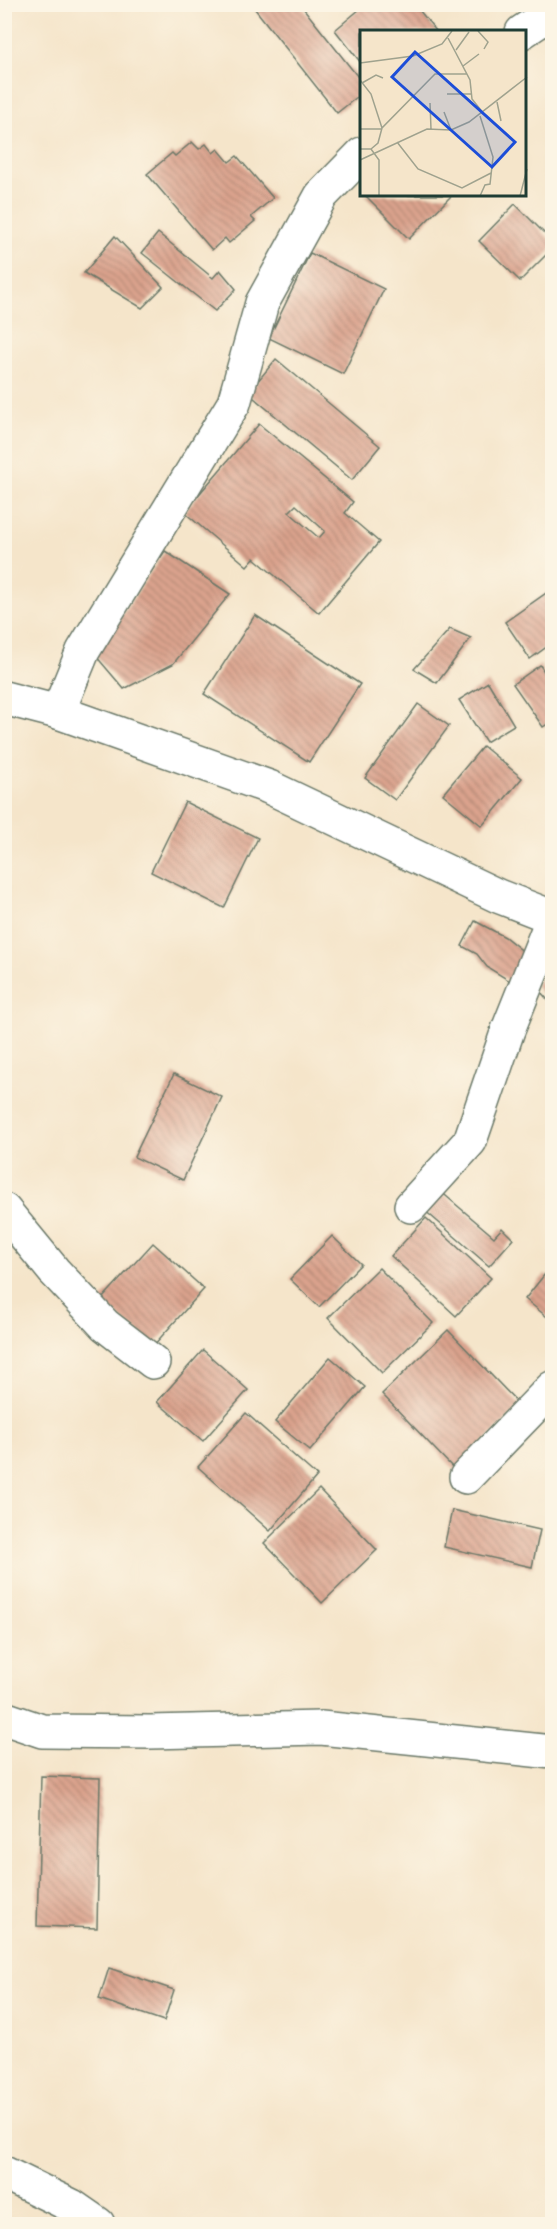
<svg xmlns="http://www.w3.org/2000/svg" width="557" height="2229" font-family="'Patrick Hand',sans-serif">
	<style>
		.building { fill: url(#building-back-hatch); fill-rule: evenodd }
		.lines { fill: none; stroke-linecap: round; stroke-linejoin: round }
		.minor-casing { stroke: #6a7868; stroke-width: 36 }
		.tertiary-casing { stroke: #6a7868; stroke-width: 36 }
		.minor { stroke: #fff; stroke-width: 33 }
		.tertiary { stroke: #fff; stroke-width: 33 }
		.inset-road { fill: none; stroke: #9fa28e; stroke-width: 1.5 }
		.view { fill: #1d4ed8; fill-opacity: 0.15; stroke: #1d4ed8; stroke-width: 3 }
		.inset-edge { fill: none; stroke: #1f3d34; stroke-width: 3 }
	</style>
	<defs>
		<pattern id="building-back-hatch" width="6" height="6" patternUnits="userSpaceOnUse" patternTransform="scale(1.5)"><rect width="6" height="6" fill="#dba38d"/><path d="M-1 5l2 2M0 0l6 6M5-1l2 2" fill="none" stroke="#b18674"/></pattern>
	</defs>
	<rect width="100%" height="100%" fill="#fcf5e5"/>
	<filter id="ink" filterUnits="userSpaceOnUse"><feTurbulence type="fractalNoise" baseFrequency=".0167" numOctaves="2"/><feDisplacementMap in="SourceGraphic" scale="12" xChannelSelector="R" yChannelSelector="G"/><feConvolveMatrix kernelMatrix="1 2 1 2 8 2 1 2 1" color-interpolation-filters="sRGB"/></filter>
	<filter id="wash" filterUnits="userSpaceOnUse"><feTurbulence type="fractalNoise" baseFrequency=".008" numOctaves="4" result="noise"/><feDisplacementMap in="SourceGraphic" scale="24" xChannelSelector="R" yChannelSelector="G"/><feGaussianBlur stdDeviation="1.35" result="paint"/><feColorMatrix in="noise" values="0 0 0 0 0 0 0 0 0 0 0 0 0 0 0 0 0 1.4 0 .05"/><feComposite in="paint" operator="in"/></filter>
	<g filter="url(#wash)">
		<rect width="100%" height="100%" fill="#f5e5ca"/>
		<g id="blocks">
			<g class="building">
				<polygon points="251,4 300,4 362,82 362,93 337,113"/>
				<polygon points="366,4 369,4 372,9 377,5 415,5 437,32 362,32 362,64 335,30"/>
				<polygon points="192,142 199,149 206,144 213,153 218,149 229,162 237,156 273,198 251,217 255,221 229,243 225,238 212,250 147,174 172,153 175,156"/>
				<polygon points="365,195 452,195 409,239"/>
				<polygon points="515,204 552,241 552,249 520,281 479,241"/>
				<polygon points="158,233 213,278 220,270 236,289 215,311 142,253"/>
				<polygon points="115,236 163,287 142,308 84,273"/>
				<polygon points="310,253 384,289 343,374 269,338"/>
				<polygon points="276,359 380,446 352,480 248,393"/>
				<path d="M259 424 353 502 345 513 379 542 319 613 254 558 247 566 184 512ZM296 505 325 531 319 538 289 512Z"/>
				<polygon points="165,551 230,594 173,664 124,689 95,655"/>
				<polygon points="552,589 552,643 530,659 505,622"/>
				<polygon points="255,615 360,684 309,762 204,694"/>
				<polygon points="450,629 471,638 437,683 414,669"/>
				<polygon points="540,665 552,684 552,721 543,727 513,684"/>
				<polygon points="488,682 514,725 486,742 459,700"/>
				<polygon points="418,704 449,726 395,800 365,778"/>
				<polygon points="483,746 522,778 482,826 443,794"/>
				<polygon points="185,802 258,838 224,908 151,872"/>
				<polygon points="475,921 505,937 525,953 513,983 487,967 477,954 462,946"/>
				<polygon points="552,970 552,1005 535,985"/>
				<polygon points="174,1074 222,1097 183,1180 134,1157"/>
				<polygon points="439,1190 494,1237 502,1228 513,1239 489,1266 423,1209"/>
				<polygon points="426,1218 491,1278 456,1316 391,1256"/>
				<polygon points="332,1236 361,1264 319,1307 290,1279"/>
				<polygon points="153,1243 204,1289 153,1346 101,1300"/>
				<polygon points="379,1268 433,1323 382,1373 328,1318"/>
				<polygon points="545,1274 552,1280 552,1321 525,1299"/>
				<polygon points="448,1330 521,1406 455,1470 382,1394"/>
				<polygon points="203,1350 248,1390 203,1441 157,1402"/>
				<polygon points="330,1357 365,1387 310,1451 275,1422"/>
				<polygon points="246,1413 317,1476 270,1531 198,1467"/>
				<polygon points="319,1489 377,1550 322,1603 264,1543"/>
				<polygon points="452,1510 540,1530 532,1567 444,1547"/>
				<polygon points="41,1776 100,1778 97,1928 37,1926"/>
				<polygon points="109,1968 174,1990 164,2021 99,1999"/>
			</g>
		</g>
	</g>
	<g filter="url(#ink)">
		<use href="#blocks" fill-opacity="0" stroke="#6a7868" stroke-width="1.5"/>
		<g class="lines">
			<g class="minor-casing">
				<g id="minor">
					<polyline points="522,32 552,12"/>
					<polyline points="58,712 83,651 234,403 262,303 321,196 362,154"/>
					<polyline points="411,1206 470,1141 508,1030 552,920"/>
					<polyline points="4,1210 54,1271 105,1325 153,1362"/>
					<polyline points="466,1477 552,1388"/>
					<polyline points="4,1718 42,1731 150,1732 321,1728 552,1752"/>
					<polyline points="4,2173 72,2206 98,2224"/>
				</g>
			</g>
			<g class="tertiary-casing">
				<polyline id="tertiary" points="4,698 58,712 269,787 498,896 552,917"/>
			</g>
			<use href="#minor" class="minor"/>
			<use href="#tertiary" class="tertiary"/>
		</g>
	</g>
	<g transform="translate(360 30)">
		<rect width="166" height="166" fill="#f5e5ca"/>
		<path class="inset-road" d="M118 1 128 12 124 19M88 8 110 50 112 69 124 84M96 20 109 2M0 33 53 26 82 14 92 1M103 36 119 24M0 50 11 64 22 98M2 53 16 45 23 48M87 64H111M137 72 141 91M70 73 71 99M84 82 91 100M120 86 133 127 130 154 125 155 120 166M0 99H22M37 112 58 139 102 158 131 143M0 119H11L19 130V166M11 119 18 113 22 98 75 44H107M0 130 67 99 91 100 109 92 167 47M160 166 167 139"/>
		<path class="view" d="M55 22 155 112 132 137 32 47Z"/>
		<rect width="166" height="166" class="inset-edge"/>
	</g>
	<rect width="557" height="2229" fill="none" stroke="#fcf5e5" stroke-width="24"/>
</svg>
